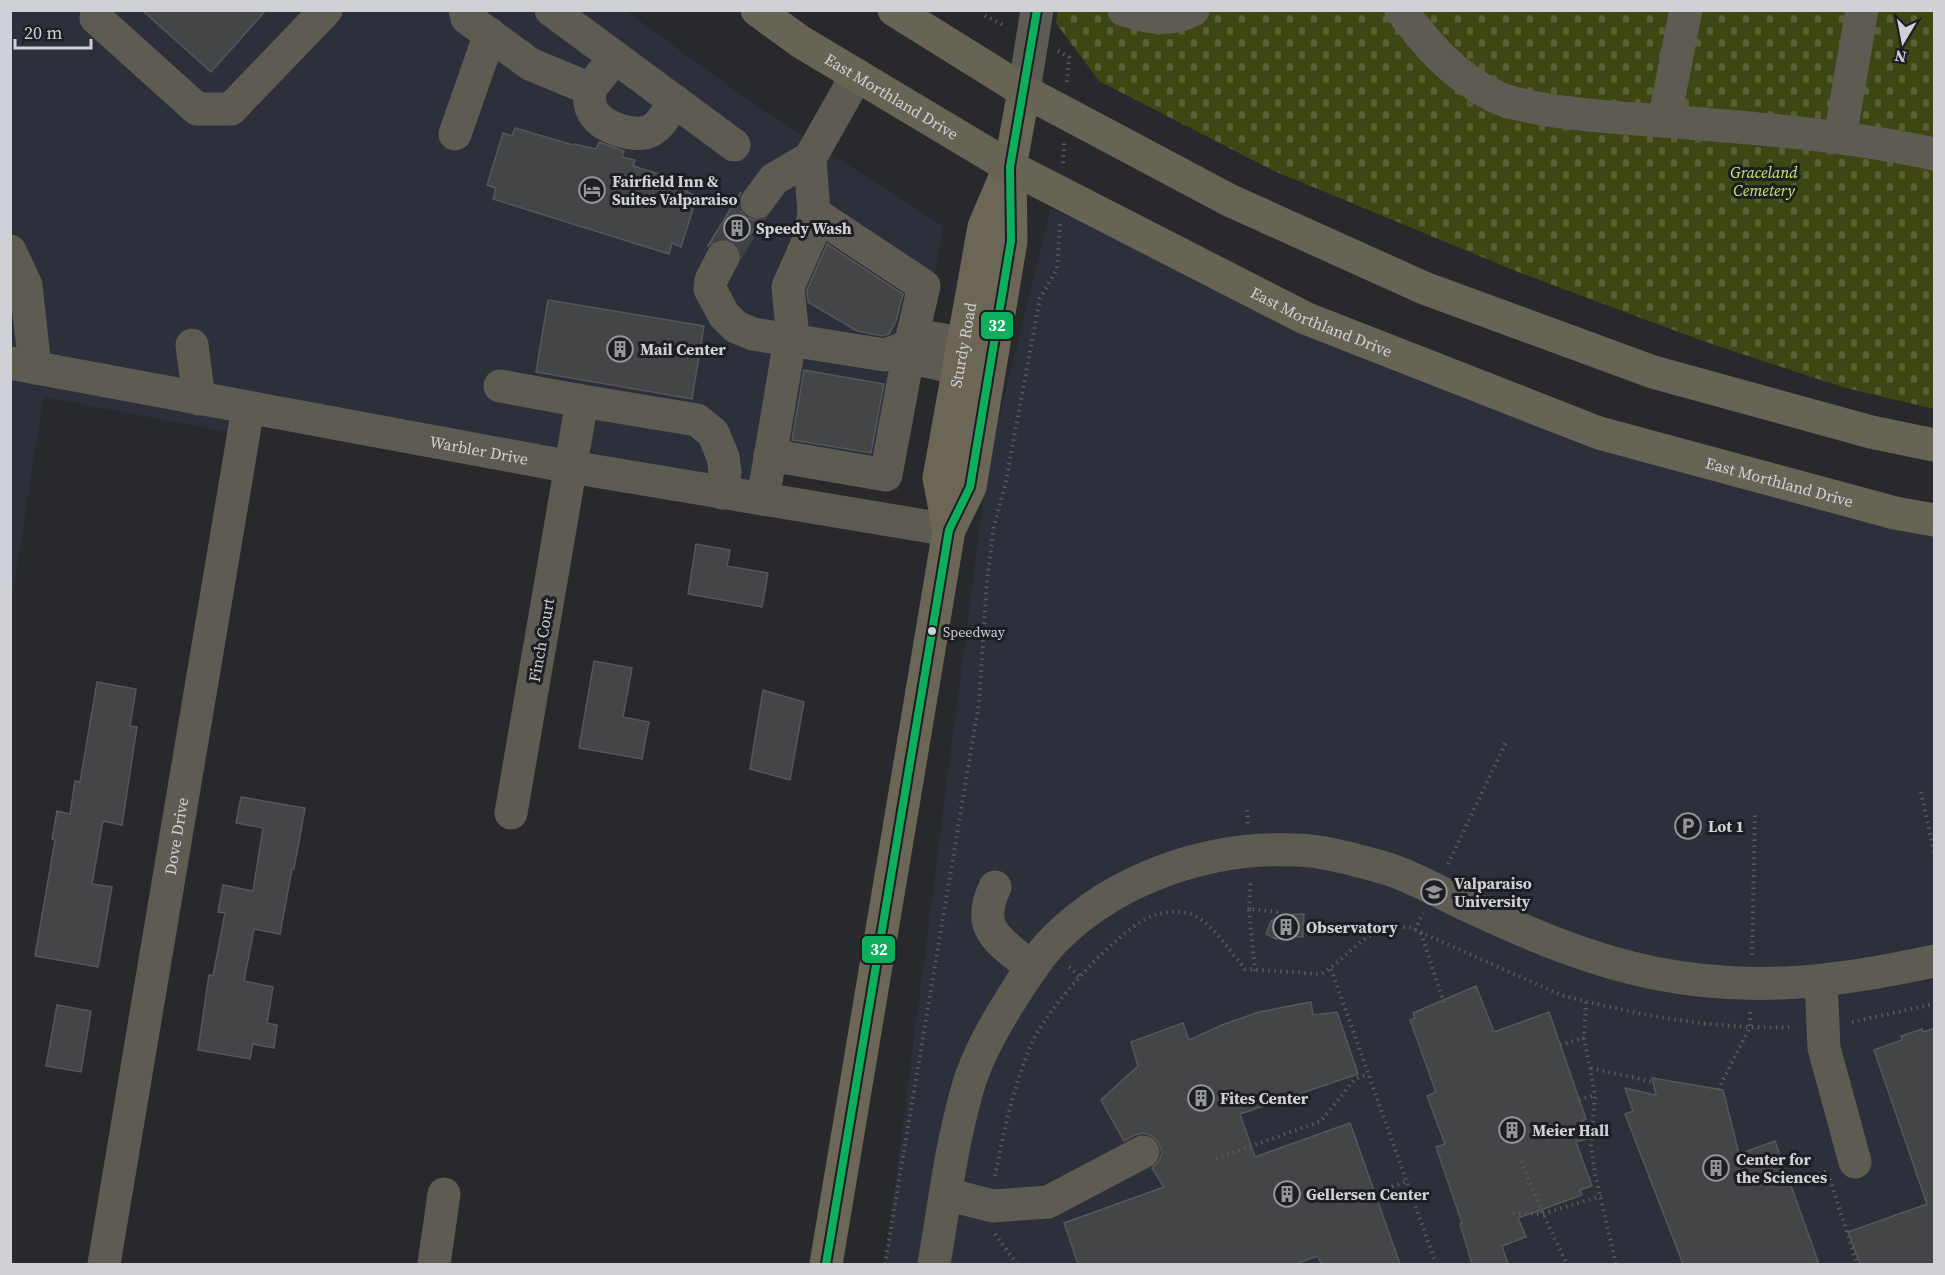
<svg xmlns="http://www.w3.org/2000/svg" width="1945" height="1275" font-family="'Source Serif 4',serif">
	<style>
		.built { fill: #2c303b }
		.cemetery { fill: url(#cemetery-stones) }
		.building { fill: #434547; stroke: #56575a; stroke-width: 1.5 }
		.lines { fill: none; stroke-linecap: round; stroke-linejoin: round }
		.minor-tunnel { stroke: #404246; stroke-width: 33; stroke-dasharray: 33 16; stroke-linecap: butt }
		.path { stroke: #5c5a55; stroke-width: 4; stroke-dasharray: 1.5 4.5; stroke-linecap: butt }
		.minor { stroke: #5e5b52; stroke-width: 33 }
		.major { stroke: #6b6656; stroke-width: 33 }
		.highway { stroke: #676355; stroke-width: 33 }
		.bus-1-casing { stroke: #1c1e24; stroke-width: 12 }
		.bus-1 { stroke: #0daf5c; stroke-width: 8 }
		.bus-dot { fill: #d0d1d6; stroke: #1c1e24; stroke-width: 2 }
		.labels { text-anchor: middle; stroke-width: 6; stroke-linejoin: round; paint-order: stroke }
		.bus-label { font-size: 14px; fill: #d0d1d6; stroke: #1c1e24; text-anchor: start }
		.street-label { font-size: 16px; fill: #d0d1d6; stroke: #1c1e24 }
		.park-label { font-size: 16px; font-style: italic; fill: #cde76c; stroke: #1c1e24 }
		.poi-label { font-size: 16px; font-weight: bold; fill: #d0d1d6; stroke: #1c1e24; text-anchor: start }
		.line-badge { stroke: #1c1e24; stroke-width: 2 }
		.badge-label { font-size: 16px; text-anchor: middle; font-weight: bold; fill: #fff }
	</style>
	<defs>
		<pattern id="cemetery-stones" width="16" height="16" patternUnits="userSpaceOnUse" patternTransform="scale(1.5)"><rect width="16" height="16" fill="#3d4714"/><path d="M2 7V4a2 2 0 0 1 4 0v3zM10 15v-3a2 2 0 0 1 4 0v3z" fill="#586035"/></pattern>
	</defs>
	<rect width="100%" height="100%" fill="#27292c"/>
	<g class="built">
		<polygon points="11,11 626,11 756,106 943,226 898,491 758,468 753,498 249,408 243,435 44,397 11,603"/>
		<polygon points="1051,209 1306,318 1599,433 1934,520 1934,1264 885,1264 988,462"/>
	</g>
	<polygon class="cemetery" points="1058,10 1934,11 1934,409 1842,387 1700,340 1518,272 1272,170 1099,81 1056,23"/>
	<g class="building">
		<polygon points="142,10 266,10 211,72"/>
		<polygon points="515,128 573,145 574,144 596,149 599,142 624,151 622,157 635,160 633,166 691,184 687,192 697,196 681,247 672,243 669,254 493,199 496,188 487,185 503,133 512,136"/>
		<polygon points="741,192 738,200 740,210 746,217 754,220 760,220 740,251 732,241 723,238 713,241 707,247"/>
		<polygon points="827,244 903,294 896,321 889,334 883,336 857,331 808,302 807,290"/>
		<polygon points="548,300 704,326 692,399 536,372"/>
		<polygon points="804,370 884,384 871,453 792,440"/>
		<polygon points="696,544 730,550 727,566 768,573 762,607 688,594"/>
		<polygon points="594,661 632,668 623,717 649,722 642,759 579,748"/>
		<polygon points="97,682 136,689 130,726 137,727 122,825 103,821 92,884 112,887 98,967 35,956 55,840 52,839 57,811 70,814 75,781 80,782"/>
		<polygon points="763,690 804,702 790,780 750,769"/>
		<polygon points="241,797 305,808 294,869 292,869 280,934 254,929 244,981 273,987 267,1023 277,1025 274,1048 253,1044 250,1059 198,1050 209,975 213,976 225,913 218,912 223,885 253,891 263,828 236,823"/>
		<polygon points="1304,914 1303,937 1288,936 1276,939 1266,934 1271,921 1281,915"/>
		<polygon points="1476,986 1494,1032 1549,1012 1586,1119 1580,1122 1586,1139 1576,1142 1592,1186 1580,1190 1582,1195 1518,1218 1526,1237 1502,1246 1508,1264 1472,1264 1460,1224 1462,1223 1436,1147 1445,1144 1427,1096 1436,1092 1410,1020 1415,1018 1413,1013"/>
		<polygon points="1311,1002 1313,1015 1337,1012 1358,1074 1240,1114 1255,1157 1350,1123 1400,1264 1321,1264 1318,1256 1296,1264 1078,1264 1064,1223 1164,1187 1152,1168 1159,1161 1162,1153 1159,1143 1152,1136 1144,1133 1135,1135 1124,1141 1101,1100 1138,1066 1131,1042 1183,1023 1189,1040 1222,1025 1259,1012"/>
		<polygon points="57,1005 91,1011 81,1072 46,1066"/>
		<polygon points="1935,1028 1935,1264 1860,1264 1848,1232 1927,1204 1874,1050 1902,1040 1901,1036 1922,1029 1923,1032"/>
		<polygon points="1652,1078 1723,1090 1739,1154 1775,1141 1819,1264 1683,1264 1625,1114 1633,1111 1625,1088 1656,1095"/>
	</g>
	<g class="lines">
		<polyline class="minor-tunnel" points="723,257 757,202"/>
		<g class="path">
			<polyline points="985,10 984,15 1005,26"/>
			<polyline points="1058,51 1069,57 1067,82"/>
			<polyline points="1063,163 1064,143"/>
			<polyline points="1921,792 1934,852"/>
			<polyline points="1247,810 1248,825"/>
			<polyline points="1448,864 1507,740"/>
			<polyline points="1249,909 1251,880"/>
			<polyline points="1415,930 1423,913"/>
			<polyline points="1421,933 1444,1003"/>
			<polyline points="1752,955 1755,815"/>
			<polyline points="1069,967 1079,976"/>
			<polyline points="1331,969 1436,1264"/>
			<polyline points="1255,971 1249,909 1279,912"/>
			<polyline points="1586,1002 1584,1038 1595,1095 1591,1145 1595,1174 1616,1264"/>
			<polyline points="1852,1022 1934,1004"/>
			<polyline points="1560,1045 1584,1038"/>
			<polyline points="1591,1068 1653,1082"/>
			<polyline points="1718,1090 1750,1027 1750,1011"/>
			<polyline points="1579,1100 1595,1095"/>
			<polyline points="1216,1159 1321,1121 1355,1079 1367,1074"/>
			<polyline points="1521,1161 1543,1214 1567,1264"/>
			<path d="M995 1176C1004 1132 1013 1087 1031 1045 1045 1010 1120 926 1155 915 1167 911 1184 910 1195 916 1216 927 1230 952 1245 969L1321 974C1344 961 1359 936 1386 929 1393 927 1402 927 1409 927L1561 995C1637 1015 1714 1030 1794 1027"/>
			<polyline points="1830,1179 1856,1261 1858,1261"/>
			<polyline points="1790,1183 1828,1171"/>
			<polyline points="1375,1193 1407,1181"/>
			<polyline points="1513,1213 1543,1214 1601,1196"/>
			<polyline points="995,1234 1017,1264"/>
			<polyline points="885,1264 979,703 987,580 994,526 1005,486 1040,298 1057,269 1060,224"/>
		</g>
		<g class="minor">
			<polyline points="97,10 96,18 197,109 231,109 326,10"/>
			<polyline points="465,10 467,18 530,64 590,89 615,57"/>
			<polyline points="551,10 734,145"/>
			<path d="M1124 10C1150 18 1168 22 1193 10"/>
			<path d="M1401 10C1429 47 1453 75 1494 96 1508 103 1526 106 1542 109 1582 116 1623 118 1664 121 1754 128 1846 135 1934 154"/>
			<path d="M590 89C589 97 589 105 593 112 602 128 636 139 652 130 662 124 668 111 675 101"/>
			<polyline points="1024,91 1037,10"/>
			<polyline points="1664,121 1686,10"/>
			<polyline points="455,134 490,34"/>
			<polyline points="1840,137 1862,10"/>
			<polyline points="757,202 774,179 810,158"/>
			<polyline points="10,251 26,285 35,368"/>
			<polyline points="723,257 711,280 710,289 724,315 736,327 753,334 885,355 910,346 926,337 963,343"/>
			<polyline points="192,345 199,399"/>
			<polyline points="910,346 921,360 958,368"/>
			<path id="s1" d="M10 363 571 467 949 530"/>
			<polyline points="500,386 582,401 511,813"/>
			<polyline points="582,401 697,420 713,433 723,457 725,472 722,493"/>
			<polyline points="770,455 886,475 910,346 924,286 814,213"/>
			<polyline points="763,499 792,328 788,287 810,237 814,213 810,158 857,75"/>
			<path d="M995 887C974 931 1001 941 1032 968"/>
			<polyline points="1821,981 1824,1048 1855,1162"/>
			<polyline points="946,1194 993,1206 1048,1202 1143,1152"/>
			<path id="s2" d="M104 1264 248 408"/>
			<polyline points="434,1264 444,1194"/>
			<path d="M934 1264C944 1206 951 1145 968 1087 977 1056 993 1028 1010 1001 1023 980 1038 956 1055 939 1117 877 1210 846 1296 850 1326 851 1356 860 1385 868 1415 877 1444 895 1473 908 1531 935 1590 960 1654 973 1752 993 1838 982 1934 961"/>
		</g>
		<g class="major">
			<path id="s3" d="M949 530 939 478 984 227 1006 175"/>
			<polyline points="826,1264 949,530 970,487 1011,241 1010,167 1024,91"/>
		</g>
		<g class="highway">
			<path id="s4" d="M757 10 801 42 1010 167 1305 318 1599 433 1895 513 1934 520"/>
			<polyline points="894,10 1024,91 1229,200 1424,288 1653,372 1871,432 1934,445"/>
		</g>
		<g class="bus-1-casing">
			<polyline id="bus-1" points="826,1264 949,530 970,487 1011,241 1010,167 1037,10"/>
		</g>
		<use href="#bus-1" class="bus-1"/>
	</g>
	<defs>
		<g id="hotel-ring" transform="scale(1.35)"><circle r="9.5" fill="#1c1e24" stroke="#95969a" stroke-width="1.5"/><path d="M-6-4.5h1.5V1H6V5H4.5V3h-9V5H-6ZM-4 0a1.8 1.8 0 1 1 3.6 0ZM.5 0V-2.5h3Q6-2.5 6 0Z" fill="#95969a"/></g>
		<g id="building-ring" transform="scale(1.35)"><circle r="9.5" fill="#1c1e24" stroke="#95969a" stroke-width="1.5"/><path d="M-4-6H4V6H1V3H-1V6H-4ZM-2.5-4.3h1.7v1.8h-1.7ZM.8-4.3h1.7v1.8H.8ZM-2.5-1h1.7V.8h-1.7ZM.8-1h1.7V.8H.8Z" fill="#95969a"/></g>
		<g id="parking-ring" transform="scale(1.35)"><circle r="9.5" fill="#1c1e24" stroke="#95969a" stroke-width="1.5"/><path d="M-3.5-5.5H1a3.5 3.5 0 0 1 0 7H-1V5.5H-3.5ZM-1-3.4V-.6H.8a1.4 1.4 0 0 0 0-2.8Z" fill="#95969a"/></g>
		<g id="university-ring" transform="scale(1.35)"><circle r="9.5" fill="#1c1e24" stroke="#95969a" stroke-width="1.5"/><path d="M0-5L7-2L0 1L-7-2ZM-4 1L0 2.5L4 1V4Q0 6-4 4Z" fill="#95969a"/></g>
	</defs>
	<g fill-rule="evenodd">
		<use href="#hotel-ring" x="592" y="190"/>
		<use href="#building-ring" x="737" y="228"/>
		<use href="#building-ring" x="620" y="349"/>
		<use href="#parking-ring" x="1688" y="826"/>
		<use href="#university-ring" x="1434" y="892"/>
		<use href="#building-ring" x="1286" y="927"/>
		<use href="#building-ring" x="1201" y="1098"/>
		<use href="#building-ring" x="1512" y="1130"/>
		<use href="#building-ring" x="1716" y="1168"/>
		<use href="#building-ring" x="1287" y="1194"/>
	</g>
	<circle class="bus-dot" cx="932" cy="631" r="5"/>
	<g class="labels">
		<g class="bus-label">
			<text x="943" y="637">Speedway</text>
		</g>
		<g class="street-label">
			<text dy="6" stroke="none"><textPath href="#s4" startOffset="160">East Morthland Drive</textPath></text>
			<text dy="6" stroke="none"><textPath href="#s4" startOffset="646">East Morthland Drive</textPath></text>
			<text dy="6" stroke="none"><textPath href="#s3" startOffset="188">Sturdy Road</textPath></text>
			<text dy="6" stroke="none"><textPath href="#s1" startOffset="477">Warbler Drive</textPath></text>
			<text dy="6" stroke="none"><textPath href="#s4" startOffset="1132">East Morthland Drive</textPath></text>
			<text transform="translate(541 640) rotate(-80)" y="6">Finch Court</text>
			<text dy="6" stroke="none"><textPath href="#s2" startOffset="434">Dove Drive</textPath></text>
		</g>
		<g class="park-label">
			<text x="1764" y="178">Graceland<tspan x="1764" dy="18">Cemetery</tspan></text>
		</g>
		<g class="poi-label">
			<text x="612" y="187">Fairfield Inn &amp;<tspan x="612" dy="18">Suites Valparaiso</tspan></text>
			<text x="756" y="234">Speedy Wash</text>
			<text x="640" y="355">Mail Center</text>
			<text x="1708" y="832">Lot 1</text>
			<text x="1454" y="889">Valparaiso<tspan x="1454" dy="18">University</tspan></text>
			<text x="1306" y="933">Observatory</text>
			<text x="1220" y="1104">Fites Center</text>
			<text x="1532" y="1136">Meier Hall</text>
			<text x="1736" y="1165">Center for<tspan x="1736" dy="18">the Sciences</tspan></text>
			<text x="1306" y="1200">Gellersen Center</text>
		</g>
	</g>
	<g class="line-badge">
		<rect x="980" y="311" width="34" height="29" rx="6" fill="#0daf5c"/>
		<rect x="861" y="935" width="35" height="29" rx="6" fill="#0daf5c"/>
	</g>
	<g class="badge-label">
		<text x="997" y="331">32</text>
		<text x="879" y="955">32</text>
	</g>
	<rect width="1945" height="1275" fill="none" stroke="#d0d1d6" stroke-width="24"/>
	<g transform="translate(1903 42) rotate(190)" stroke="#1c1e24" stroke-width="4.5" paint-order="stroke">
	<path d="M0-4.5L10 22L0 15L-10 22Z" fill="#d0d1d6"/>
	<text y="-9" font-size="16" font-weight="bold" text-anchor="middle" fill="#d0d1d6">N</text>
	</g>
	<path d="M15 39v9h76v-9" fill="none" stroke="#d0d1d6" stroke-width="3"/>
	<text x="24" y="39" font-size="18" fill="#d0d1d6" stroke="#1c1e24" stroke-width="4.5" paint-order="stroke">20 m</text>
</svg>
